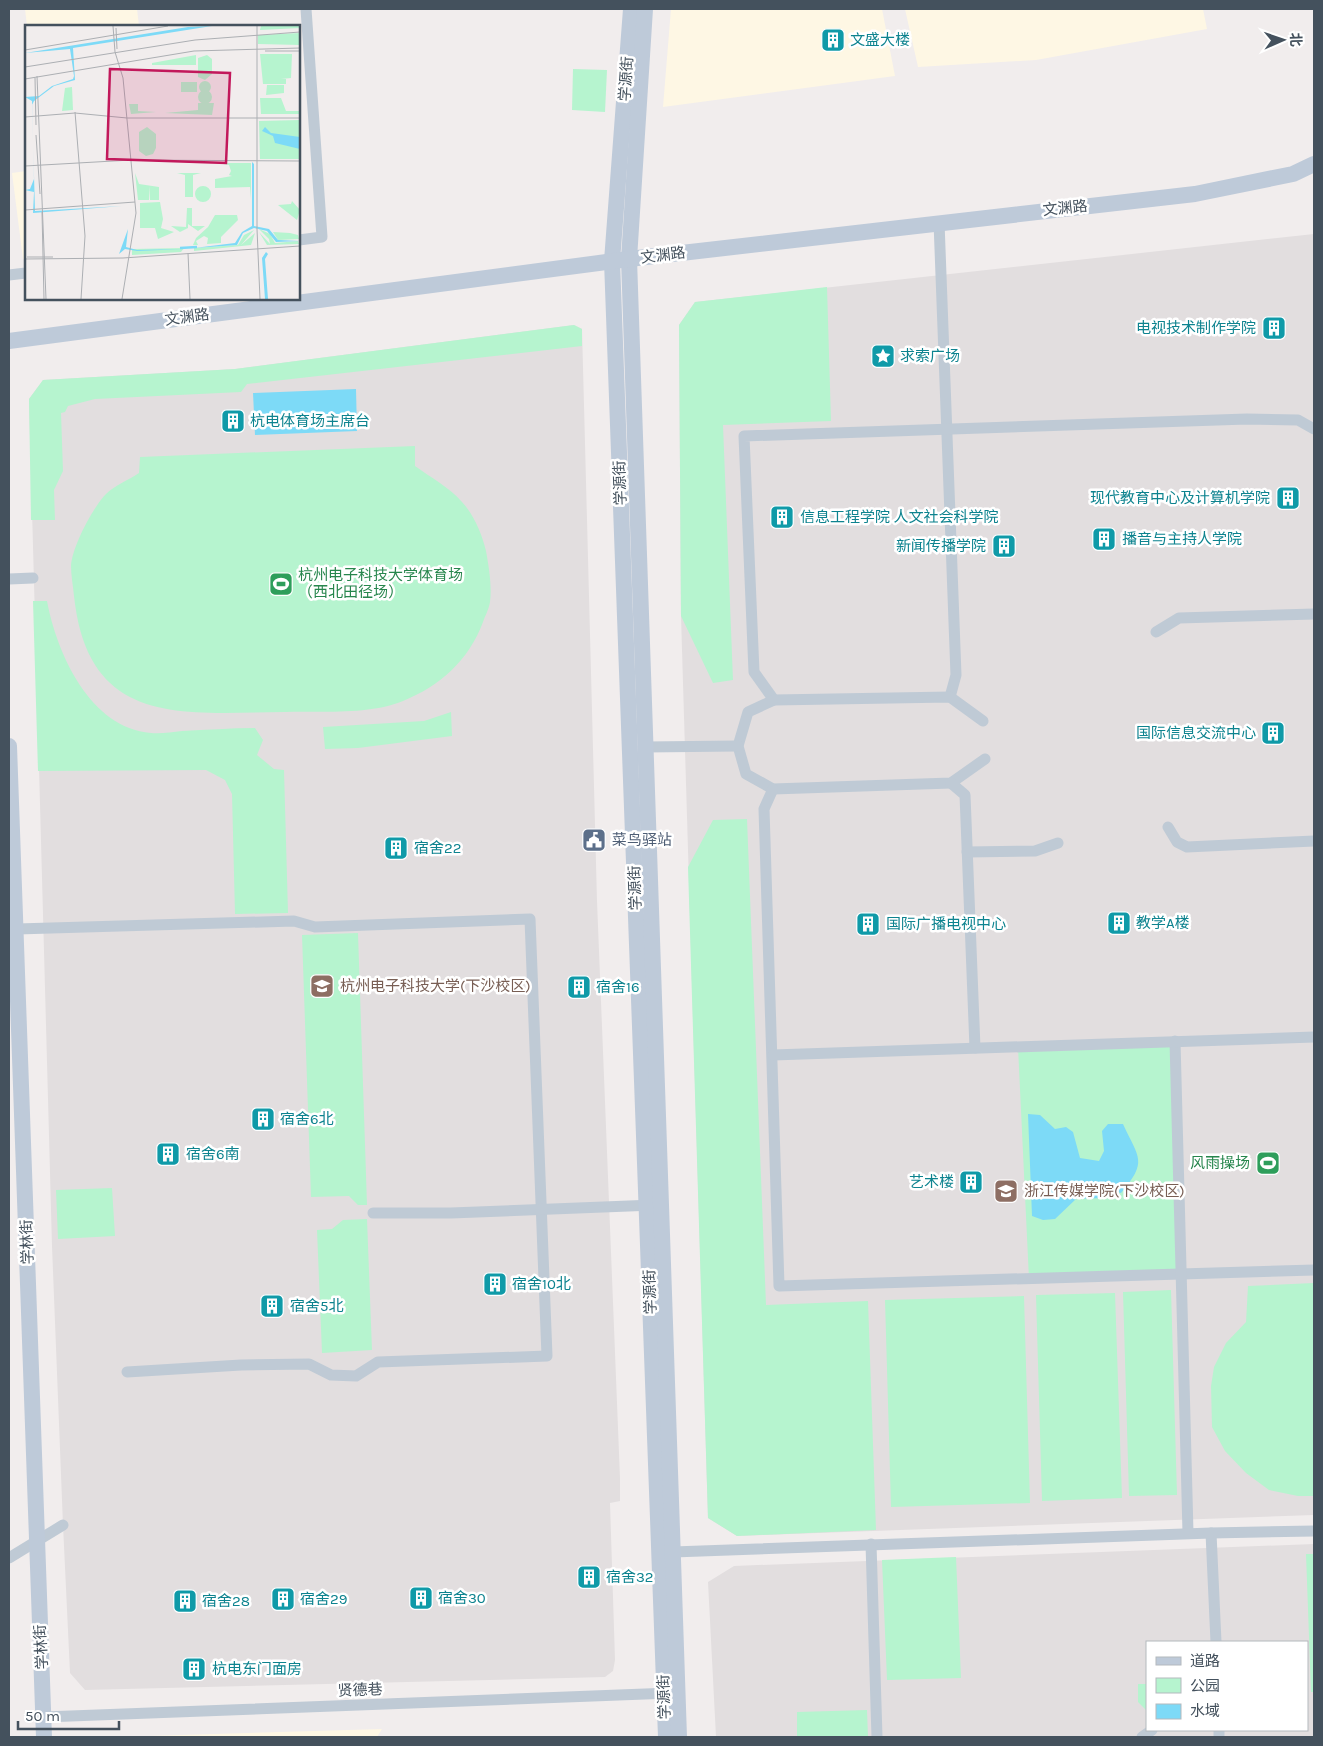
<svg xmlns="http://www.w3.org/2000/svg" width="1323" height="1746" font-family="Karla,'Noto Sans SC',sans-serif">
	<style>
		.commercial { fill: #fef7e4 }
		.education { fill: #e2dedf; fill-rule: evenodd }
		.green { fill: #b6f4cf }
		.water { fill: #7ddaf7 }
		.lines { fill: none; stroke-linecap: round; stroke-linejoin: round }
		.minor { stroke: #bfcad5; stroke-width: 11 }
		.secondary { stroke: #becad9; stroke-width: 16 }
		.labels { text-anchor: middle; stroke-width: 5; stroke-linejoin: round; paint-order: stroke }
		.culture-label { font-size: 15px; fill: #0d838f; stroke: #fff; text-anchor: start }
		.street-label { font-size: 15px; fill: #44515d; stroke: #fff }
		.leisure-label { font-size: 15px; fill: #27864d; stroke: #fff; text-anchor: start }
		.service-label { font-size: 15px; fill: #4e5e75; stroke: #fff; text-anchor: start }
		.education-label { font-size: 15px; fill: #785e54; stroke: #fff; text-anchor: start }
		.inset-river { fill: none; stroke: #7ddaf7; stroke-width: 2.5 }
		.inset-road { fill: none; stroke: #acafb3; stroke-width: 1 }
		.view { fill: #c2185b; fill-opacity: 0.15; stroke: #c2185b; stroke-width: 2.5 }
		.inset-edge { fill: none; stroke: #44515d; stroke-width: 2.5 }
	</style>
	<rect width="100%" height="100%" fill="#f1eded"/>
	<g class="commercial">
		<polygon points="25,9 137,9 139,26 27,26"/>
		<polygon points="671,9 882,9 895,76 663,107"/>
		<polygon points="905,9 1203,9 1207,29 1036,60 918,67"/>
		<polygon points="26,171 26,258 23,259 12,173"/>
		<polygon points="382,1729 377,1737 115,1737"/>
	</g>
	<g class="education">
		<polygon points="1314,234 1314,1515 737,1536 708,1518 681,616 679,325 695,302"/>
		<polygon points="574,325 582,329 597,901 620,1478 620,1501 610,1503 615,1660 613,1671 605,1677 85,1690 70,1673 63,1525 52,1246 29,399 43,380 235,369"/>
		<path d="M1314 1544V1737H716L708 1582 734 1566ZM1147 1642H1307V1730H1147Z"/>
	</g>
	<g class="green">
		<polygon points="573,69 607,70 605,112 572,110"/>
		<polygon points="827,287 831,421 723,425 733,680 713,683 681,616 679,325 695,302"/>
		<polygon points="574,325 582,329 582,346 247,384 241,392 95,399 68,406 65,412 61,413 63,471 54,490 55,520 31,520 29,399 43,380 235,369"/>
		<path d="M415 446V466C430 477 449 487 462 502 474 515 482 534 486 551 489 567 492 587 490 602 489 609 485 616 483 622 469 660 440 686 403 701 370 715 321 711 285 712 183 713 88 728 74 596 73 586 71 575 71 566 72 547 93 507 106 494 115 485 129 480 139 473L140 457Z"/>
		<path d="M33 601H47C57 654 90 728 151 733 161 734 172 732 182 731 206 730 230 728 255 728L263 740 257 755 274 769 284 770 288 913 235 914 232 794 225 780 206 770 38 771Z"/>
		<polygon points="451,712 452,736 358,748 325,749 323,727 424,721"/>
		<polygon points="747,819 766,1305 868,1301 876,1530 737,1536 708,1518 688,867 713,820"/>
		<polygon points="358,933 367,1205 358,1205 349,1196 311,1197 302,935"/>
		<polygon points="1175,1041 1181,1275 1029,1279 1018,1047"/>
		<polygon points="112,1188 115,1236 58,1239 56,1190"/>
		<polygon points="367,1219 372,1350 322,1353 317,1230 332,1229 343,1220"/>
		<polygon points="1314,1283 1314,1496 1298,1496 1269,1490 1246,1473 1225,1451 1212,1427 1211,1386 1214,1367 1226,1343 1246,1322 1248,1286"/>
		<polygon points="1171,1290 1177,1495 1129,1496 1123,1292"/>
		<polygon points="1115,1293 1122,1498 1042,1501 1036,1295"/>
		<polygon points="1024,1296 1030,1503 891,1507 885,1300"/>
		<polygon points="1306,1554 1314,1554 1314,1692 1311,1692"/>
		<polygon points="956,1557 961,1678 887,1680 882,1560"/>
		<polygon points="1138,1684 1147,1684 1147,1711 1138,1702"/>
		<polygon points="867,1710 868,1737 797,1737 797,1712"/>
	</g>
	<g class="water">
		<polygon points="356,389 357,431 255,435 253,393"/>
		<path d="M1028 1114 1040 1115 1055 1129 1066 1127 1073 1132 1080 1158 1099 1161 1104 1151 1102 1131 1108 1124H1123C1139 1159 1148 1161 1121 1193L1110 1190 1103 1198 1076 1199 1055 1219 1043 1220 1032 1216Z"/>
	</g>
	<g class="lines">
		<g class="minor">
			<polyline points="939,222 956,675 950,697"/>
			<polyline points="299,240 322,237 306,9"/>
			<polyline points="9,275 26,273"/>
			<polyline points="9,579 33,578"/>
			<polyline points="1156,632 1179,618 1314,614"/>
			<polyline points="774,700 754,672 744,436 1247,419 1298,420 1314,429"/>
			<polyline points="983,721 950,697 774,700 748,712 738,746 746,774 773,789 951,783 985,759"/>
			<polyline points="645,747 738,746"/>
			<polyline points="951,783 965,795 975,1048"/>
			<polyline points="773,789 764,809 779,1286 1314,1270"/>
			<polyline points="1168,827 1177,842 1187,847 1314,841"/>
			<polyline points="967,852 1035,851 1058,843"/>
			<polyline points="17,929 294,921 315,927 530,919 547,1356 378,1362 356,1376 331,1375 309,1364 241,1365 127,1372"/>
			<polyline points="1175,1041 1188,1533"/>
			<polyline points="773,1055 1314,1037"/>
			<polyline points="373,1213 451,1213 654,1205"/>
			<polyline points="1211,1533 1216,1642"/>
			<polyline points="871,1544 877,1737"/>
			<polyline points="673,1552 1211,1533 1314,1531"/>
			<polyline points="9,1558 63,1525"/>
			<polyline points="44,1717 671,1693"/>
			<polyline points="1219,1730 1219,1737"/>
			<polyline points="1142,1737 1152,1730"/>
		</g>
		<g class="secondary">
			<polyline points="631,9 612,261 666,1737"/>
			<polyline points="645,9 629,259 679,1737"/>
			<polyline points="9,341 629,259 1195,194 1293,174 1314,164"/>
			<polyline points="9,746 44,1737"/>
		</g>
	</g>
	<defs>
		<g id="building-square" transform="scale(1.25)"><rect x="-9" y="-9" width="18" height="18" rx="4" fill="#0f9aa8" stroke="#fff"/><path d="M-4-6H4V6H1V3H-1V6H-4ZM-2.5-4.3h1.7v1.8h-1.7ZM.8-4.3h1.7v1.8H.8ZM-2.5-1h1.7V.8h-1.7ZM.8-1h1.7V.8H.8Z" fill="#fff"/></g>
		<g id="sight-square" transform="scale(1.25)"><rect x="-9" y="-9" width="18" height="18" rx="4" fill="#0f9aa8" stroke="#fff"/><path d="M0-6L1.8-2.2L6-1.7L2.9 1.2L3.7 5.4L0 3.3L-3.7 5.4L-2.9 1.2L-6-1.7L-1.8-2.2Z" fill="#fff"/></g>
		<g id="stadium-square" transform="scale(1.25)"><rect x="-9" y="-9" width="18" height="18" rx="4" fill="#2e9e5b" stroke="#fff"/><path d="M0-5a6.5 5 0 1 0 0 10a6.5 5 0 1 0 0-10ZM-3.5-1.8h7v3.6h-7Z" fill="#fff"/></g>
		<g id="civic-square" transform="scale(1.25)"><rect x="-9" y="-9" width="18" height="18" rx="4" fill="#5c6f8a" stroke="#fff"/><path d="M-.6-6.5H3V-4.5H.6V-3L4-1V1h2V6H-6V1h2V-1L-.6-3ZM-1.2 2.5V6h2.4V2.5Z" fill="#fff"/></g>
		<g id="university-square" transform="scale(1.25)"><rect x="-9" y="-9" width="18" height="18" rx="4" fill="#8d6e63" stroke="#fff"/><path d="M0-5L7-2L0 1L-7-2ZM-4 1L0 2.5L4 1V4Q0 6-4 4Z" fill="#fff"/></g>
	</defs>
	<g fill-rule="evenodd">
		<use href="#building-square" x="833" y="40"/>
		<use href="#building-square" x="1274" y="328"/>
		<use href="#sight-square" x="883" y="356"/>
		<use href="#building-square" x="233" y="421"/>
		<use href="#building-square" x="1288" y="498"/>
		<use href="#building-square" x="782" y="517"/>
		<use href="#building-square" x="1104" y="539"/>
		<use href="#building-square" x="1004" y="546"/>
		<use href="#stadium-square" x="281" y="584"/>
		<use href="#building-square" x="1273" y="733"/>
		<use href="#civic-square" x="594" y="840"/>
		<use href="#building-square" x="396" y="848"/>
		<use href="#building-square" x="1119" y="923"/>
		<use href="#building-square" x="868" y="924"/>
		<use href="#university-square" x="322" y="986"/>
		<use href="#building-square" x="579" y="987"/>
		<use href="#building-square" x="263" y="1119"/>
		<use href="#building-square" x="168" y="1154"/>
		<use href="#stadium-square" x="1268" y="1163"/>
		<use href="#building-square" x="971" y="1182"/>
		<use href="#university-square" x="1006" y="1191"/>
		<use href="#building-square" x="495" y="1284"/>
		<use href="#building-square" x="272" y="1306"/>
		<use href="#building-square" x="589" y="1577"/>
		<use href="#building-square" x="421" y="1598"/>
		<use href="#building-square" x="283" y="1599"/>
		<use href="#building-square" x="185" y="1601"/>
		<use href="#building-square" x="194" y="1669"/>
	</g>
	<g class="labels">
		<g class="culture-label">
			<text x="850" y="45">文盛大楼</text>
			<text x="1256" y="333" text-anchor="end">电视技术制作学院</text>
			<text x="900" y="361">求索广场</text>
			<text x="250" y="426">杭电体育场主席台</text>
			<text x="1270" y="503" text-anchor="end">现代教育中心及计算机学院</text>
			<text x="800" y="522">信息工程学院 人文社会科学院</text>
			<text x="1122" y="544">播音与主持人学院</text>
			<text x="986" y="551" text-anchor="end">新闻传播学院</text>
			<text x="1256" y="738" text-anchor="end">国际信息交流中心</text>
			<text x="414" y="853">宿舍22</text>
			<text x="1136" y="928">教学A楼</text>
			<text x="886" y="929">国际广播电视中心</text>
			<text x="596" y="992">宿舍16</text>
			<text x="280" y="1124">宿舍6北</text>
			<text x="186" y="1159">宿舍6南</text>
			<text x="954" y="1187" text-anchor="end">艺术楼</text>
			<text x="512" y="1289">宿舍10北</text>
			<text x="290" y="1311">宿舍5北</text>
			<text x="606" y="1582">宿舍32</text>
			<text x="438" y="1603">宿舍30</text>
			<text x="300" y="1604">宿舍29</text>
			<text x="202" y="1606">宿舍28</text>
			<text x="212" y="1674">杭电东门面房</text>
		</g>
		<g class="street-label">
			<text transform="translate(626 79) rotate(-86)" y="5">学源街</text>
			<text transform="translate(1065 208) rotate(-6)" y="5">文渊路</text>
			<text transform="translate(663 255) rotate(-7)" y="5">文渊路</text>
			<text transform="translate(187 317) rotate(-8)" y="5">文渊路</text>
			<text transform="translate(620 483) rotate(-92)" y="5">学源街</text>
			<text transform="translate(635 888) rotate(-92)" y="5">学源街</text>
			<text transform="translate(27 1242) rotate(-92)" y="5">学林街</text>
			<text transform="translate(650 1292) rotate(-92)" y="5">学源街</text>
			<text transform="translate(41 1647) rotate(-93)" y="5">学林街</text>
			<text transform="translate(360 1690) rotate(-2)" y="5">贤德巷</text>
			<text transform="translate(664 1697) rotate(-92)" y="5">学源街</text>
		</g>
		<g class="leisure-label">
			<text x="298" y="580">杭州电子科技大学体育场<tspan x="298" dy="17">（西北田径场）</tspan></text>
			<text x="1250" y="1168" text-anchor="end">风雨操场</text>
		</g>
		<g class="service-label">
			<text x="612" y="845">菜鸟驿站</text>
		</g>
		<g class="education-label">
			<text x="340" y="991">杭州电子科技大学(下沙校区)</text>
			<text x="1024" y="1196">浙江传媒学院(下沙校区)</text>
		</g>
	</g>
	<g transform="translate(25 25)">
		<rect width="275" height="275" fill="#f1eded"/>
		<path d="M236 1H275V3L235 5ZM275 8V20L233 19V10ZM235 29H267L266 53 256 54H261V59H238ZM171 30V40H127V38ZM182 30 187 34V49L180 55 173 52V33ZM174 62a6 6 0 1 1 12 0a6 6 0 1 1-12 0ZM156 57H172V67H156ZM242 60H259V68L241 70ZM47 62 48 85 37 86 40 63ZM173 72a7 7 0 1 1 14 0a7 7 0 1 1-14 0ZM235 73H256L261 86H275V89H236ZM173 78H189L187 90 140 88 173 85ZM104 79H113V86L131 87 106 89ZM275 95V134H235L234 96ZM122 102 131 109V123L128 129 121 131 114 126V107ZM192 138H226V174L225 162 190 163V154L207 151 204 150 206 146 204 140ZM110 148 114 159 134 162V175H125V161L124 175H113ZM152 148H176L168 150V172H160V150ZM170 169a8 8 0 1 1 16 0a8 8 0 1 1-16 0ZM267 176 275 185 272 195 253 180 266 179ZM135 177 138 194 136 203 149 207 133 214 130 203H115V178ZM162 183H167V201H180L173 206 163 199V203L155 207 146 201 161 202ZM190 190H212L213 195 196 212V218L182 219 183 213 179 211 171 216 173 220H168L171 213 183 202ZM234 204 245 209 250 218 273 216 274 219 242 220 234 207 245 219 244 214ZM229 205 216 220 230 208 226 220 169 226V223L213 220 219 210ZM248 207 265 208 273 210 274 214 253 215ZM159 223 156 227 107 230V224Z" fill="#b6f4cf"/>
		<path d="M187 1 48 23 50 55 29 61 9 76 7 80 10 186 97 181 8 188 9 167 0 165 5 164 9 154 7 76 0 72 14 71 27 61 48 54 49 51 45 24 0 28 163 2ZM240 102 246 108 275 112V124L250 118 248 111 237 106ZM227 137 229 139V201L244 204 253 215 275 216 251 217 242 206 229 203 218 208 212 220 169 223 210 218 217 207 227 201ZM103 204 101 222 112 225 159 224 112 226 100 224 94 229ZM241 227 243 229 240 234 243 274H240L237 233Z" fill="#7ddaf7"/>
		<path class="inset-river" d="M155 223 172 222"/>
		<path class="inset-road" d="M88 1 90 27 98 53 111 188 97 274M232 1V204L235 274M91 3 92 24M0 25 143 1M240 26H275M0 42 170 15 275 7M12 51 21 274M10 53 11 100M0 54 169 26 275 23M50 87 60 211 56 274M0 92 50 88 102 93H275M11 110 15 169M0 141 106 135 275 136M0 185 110 177M17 187 19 274M163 228 165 274M2 232H28M0 234 98 233 275 221"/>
		<path class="view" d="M85 44 205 48 201 138 82 134Z"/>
		<rect width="275" height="275" class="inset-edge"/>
	</g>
	<rect width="1323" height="1746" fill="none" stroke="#44515d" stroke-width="20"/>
	<rect x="1146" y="1641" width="162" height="90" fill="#ffffff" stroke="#b4b9be"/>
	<rect x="1156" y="1657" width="25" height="8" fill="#becad9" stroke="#b4b9be"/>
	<text x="1190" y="1666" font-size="15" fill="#44515d">道路</text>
	<rect x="1156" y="1678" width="25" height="15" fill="#b6f4cf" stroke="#b4b9be"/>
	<text x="1190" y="1691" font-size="15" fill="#44515d">公园</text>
	<rect x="1156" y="1704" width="25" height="15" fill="#7ddaf7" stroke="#b4b9be"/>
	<text x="1190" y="1716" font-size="15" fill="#44515d">水域</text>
	<g transform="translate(1283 40) rotate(88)" stroke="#ffffff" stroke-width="4" paint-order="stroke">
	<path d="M0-4L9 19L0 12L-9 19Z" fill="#44515d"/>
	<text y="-8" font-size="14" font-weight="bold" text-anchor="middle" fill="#44515d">北</text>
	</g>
	<path d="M18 1721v8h101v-8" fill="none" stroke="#44515d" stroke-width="2.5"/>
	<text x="25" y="1721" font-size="15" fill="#44515d" stroke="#ffffff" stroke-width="4" paint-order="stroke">50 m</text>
</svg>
